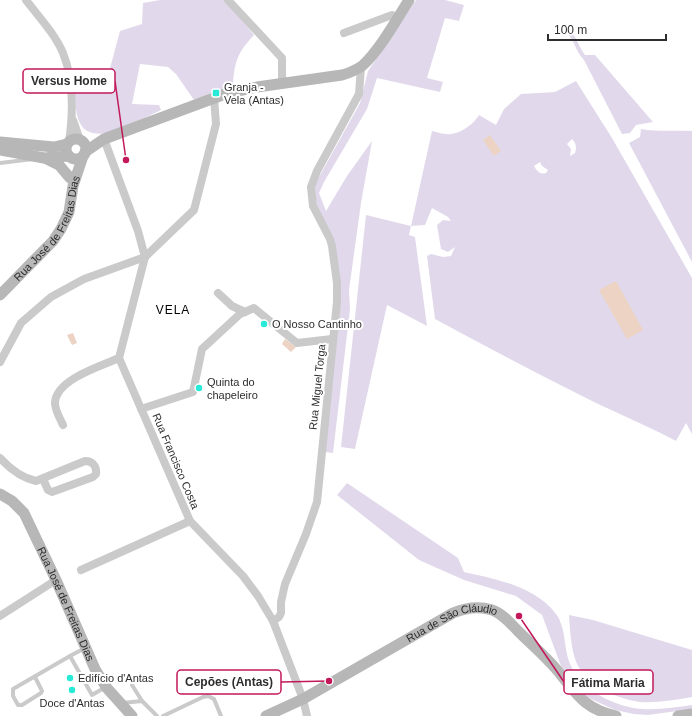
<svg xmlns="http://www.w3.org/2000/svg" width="692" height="716" font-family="Helvetica,sans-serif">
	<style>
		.green { fill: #e1d9eb; fill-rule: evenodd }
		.water { fill: #ecd3c4 }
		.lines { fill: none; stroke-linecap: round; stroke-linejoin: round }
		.lane { stroke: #cacaca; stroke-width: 4 }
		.street { stroke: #cacaca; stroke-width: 8 }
		.secondary { stroke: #b7b7b7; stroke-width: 11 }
		.poi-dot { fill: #27ebd8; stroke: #fff; stroke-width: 1.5 }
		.labels { text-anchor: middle; stroke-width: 4; stroke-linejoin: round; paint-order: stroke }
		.poi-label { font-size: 11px; fill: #2d2d2d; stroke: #fff; text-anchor: start }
		.street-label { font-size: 11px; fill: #2d2d2d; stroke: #fff }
		.neighbourhood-label { font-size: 12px; letter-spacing: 1px; fill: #000; stroke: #fff }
		.leader { fill: none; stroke: #c2185b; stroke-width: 1.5 }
		.callout-dot { fill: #c2185b; stroke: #fff; stroke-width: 1.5 }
		.callout { fill: #fff; stroke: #c2185b; stroke-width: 1.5 }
		.callout-label { font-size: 12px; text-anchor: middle; font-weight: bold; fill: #2d2d2d }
	</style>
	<rect width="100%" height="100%" fill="#fff"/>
	<g class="green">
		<path d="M160 0H226L254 35C237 53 234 63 233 87L194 100 176 74 168 67 140 64 132 104 159 105 161 110C143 118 93 150 80 123 73 110 76 83 75 68L109 72 120 31 142 24 143 3Z"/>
		<polygon points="416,0 445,0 464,5 459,21 445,18 427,78 443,82 440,92 377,78 367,109 324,182 319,193 326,211 347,176 372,141 361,203 349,290 350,309 333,453 324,452 340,283 318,212 314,186 360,103 368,71"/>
		<path d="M571 31C577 39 579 47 585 55H595L653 122 636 125 630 133 622 134 584 60C574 49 576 43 568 34Z"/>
		<path d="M576 81 612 138 692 278V434L686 423 676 441C648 426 619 414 590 400 538 374 487 347 435 319L427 256 431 254 443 257 451 256 455 247 448 252 441 249 437 225 443 220 451 221 448 217 432 208 425 225 411 226 409 235 415 237 427 326 387 305 355 449 341 447 366 215 411 226 432 131C437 132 445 135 451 134 461 133 474 124 479 115L496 125 504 109 521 94 555 92ZM572 139C576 143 577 147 575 153L570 156 571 149 567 144ZM540 162 542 166 548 170 546 173C540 175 537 171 534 166Z"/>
		<path d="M641 129C659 132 675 130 692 131V262L629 143 640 137Z"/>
		<path d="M347 483 458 558 464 572C495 579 535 586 556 614 567 629 563 649 571 666 582 691 617 708 644 709 659 710 677 707 692 705V709L648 715 634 714 615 710 587 697 574 685 561 666 542 615 516 596 464 580 419 560 337 495Z"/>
		<path d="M569 615 593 620 692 650V697C675 700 657 703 640 702 619 699 591 688 580 669 571 656 570 630 569 615Z"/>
	</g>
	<g class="water">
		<polygon points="490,135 501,151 494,156 483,140"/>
		<polygon points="616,281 643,330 627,339 599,290"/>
		<polygon points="73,333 77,343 72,345 67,335"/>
		<polygon points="285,339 296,347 291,352 282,344"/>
	</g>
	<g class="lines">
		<g class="lane">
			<polyline points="0,163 33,159"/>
			<polyline points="85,648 70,656 92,695 104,688"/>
			<polyline points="35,677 42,691 41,693 22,705 18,705 13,696 13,689 70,656"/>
			<polyline points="132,685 142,701"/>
			<polyline points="122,703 142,701 157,716"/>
			<polyline points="163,716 203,697 208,696 214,699 221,716"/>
		</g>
		<g class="street">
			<path d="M26 0C39 17 55 34 63 53 74 80 73 114 69 142"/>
			<polyline points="228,0 282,58 282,84"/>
			<polyline points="344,33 392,15 398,17"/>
			<polyline points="73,120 80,140"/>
			<polyline points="104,139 138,231 145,257"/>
			<polyline points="145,257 119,358 190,521 243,576 258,596 273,621 303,699 307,716"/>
			<polyline points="218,293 232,306 245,312"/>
			<polyline points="0,362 21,323 51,297 84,279 145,257 194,210 216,124 214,98"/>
			<polyline points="141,409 193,392 202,349 240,314 254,308 297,343 332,339"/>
			<path d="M63 425C60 419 54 408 55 402 57 379 101 366 119 358"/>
			<path d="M0 458C9 468 22 478 36 481L85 461C93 461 97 467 96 474L93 477 52 492 48 490 43 479"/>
			<polyline points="81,570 190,521"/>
			<polyline points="0,616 56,580"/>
			<polyline points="273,621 279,617 281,613 281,602 285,584 306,534 317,502 337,302 337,283 332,246 330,239 313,206 311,187 317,171 359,94 361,67"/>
		</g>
		<g class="secondary">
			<circle cx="76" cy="149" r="10"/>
			<polyline points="0,142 54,147 67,144"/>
			<polyline points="0,150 44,158 69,156"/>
			<path d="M85 152 104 139 225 94 257 87 342 75C349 73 356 70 362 66 379 51 397 19 409 0"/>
			<polyline points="47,159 59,165 70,178"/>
			<path id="s1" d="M0 295 53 241 61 229 69 212 73 186 83 156"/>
			<path id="s2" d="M0 494 12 501 24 513 56 580 95 669 106 687 132 716"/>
			<path id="s3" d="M266 716 303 699 453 613C465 608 479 606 492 610 502 613 511 624 518 631 531 644 545 656 557 670 576 693 584 709 616 716"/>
			<polyline points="678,716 692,714"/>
		</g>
	</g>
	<g class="poi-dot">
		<rect x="212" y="89" width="8" height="8" rx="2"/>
		<circle cx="264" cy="324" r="4"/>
		<circle cx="199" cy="388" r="4"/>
		<circle cx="70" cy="678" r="4"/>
		<circle cx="72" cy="690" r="4"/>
	</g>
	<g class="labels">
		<g class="poi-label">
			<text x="224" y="91">Granja -<tspan x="224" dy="13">Vela (Antas)</tspan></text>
			<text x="272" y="328">O Nosso Cantinho</text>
			<text x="207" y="386">Quinta do<tspan x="207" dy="13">chapeleiro</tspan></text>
			<text x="78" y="682">Edifício d'Antas</text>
			<text x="72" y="707" text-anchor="middle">Doce d'Antas</text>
		</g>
		<g class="street-label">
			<text dy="4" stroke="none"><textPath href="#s1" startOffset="84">Rua José de Freitas Dias</textPath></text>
			<text transform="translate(317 387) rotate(-84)" y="4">Rua Miguel Torga</text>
			<text transform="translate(176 461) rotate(67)" y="4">Rua Francisco Costa</text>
			<text dy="4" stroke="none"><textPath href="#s2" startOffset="131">Rua José de Freitas Dias</textPath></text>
			<text dy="4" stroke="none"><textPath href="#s3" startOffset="210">Rua de São Cláudio</textPath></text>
		</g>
		<g class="neighbourhood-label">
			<text x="173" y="314">VELA</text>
		</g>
	</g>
	<path class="leader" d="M126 160L115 81M329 681L281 682M519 616L564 682"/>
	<g class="callout-dot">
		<circle cx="126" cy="160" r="4"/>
		<circle cx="329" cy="681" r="4"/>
		<circle cx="519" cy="616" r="4"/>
	</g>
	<g class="callout">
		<rect x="23" y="69" width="92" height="24" rx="4"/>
		<rect x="177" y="670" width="104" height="24" rx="4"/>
		<rect x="564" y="670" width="89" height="24" rx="4"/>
	</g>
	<g class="callout-label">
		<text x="69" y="85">Versus Home</text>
		<text x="229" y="686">Cepões (Antas)</text>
		<text x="608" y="687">Fátima Maria</text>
	</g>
	<path d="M548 34v6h118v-6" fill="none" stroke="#2d2d2d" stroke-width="2"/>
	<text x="554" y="34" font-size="12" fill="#2d2d2d" stroke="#ffffff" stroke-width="3" paint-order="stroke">100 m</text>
</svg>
